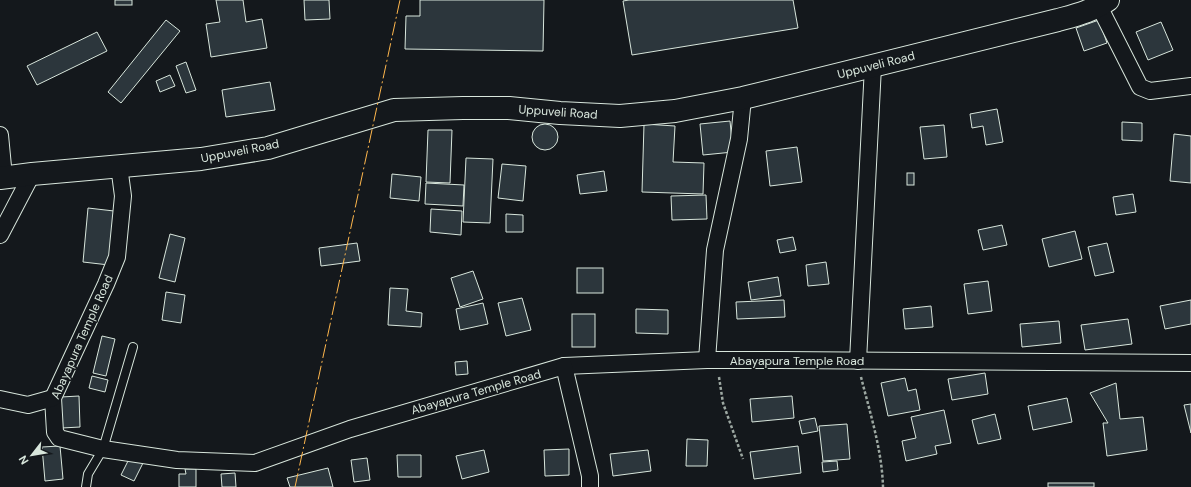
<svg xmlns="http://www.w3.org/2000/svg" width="1191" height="487" font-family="'DM Sans',sans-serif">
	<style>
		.building { fill: #2c363c; stroke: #d8e6dc }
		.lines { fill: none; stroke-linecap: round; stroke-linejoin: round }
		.service-casing { stroke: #d8e6dc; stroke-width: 10 }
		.minor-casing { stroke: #d8e6dc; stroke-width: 18 }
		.primary-casing { stroke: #d8e6dc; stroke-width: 24 }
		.path { stroke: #9da8a2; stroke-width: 2.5; stroke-dasharray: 3 2; stroke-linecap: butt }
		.service { stroke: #14181c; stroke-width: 8 }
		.minor { stroke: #14181c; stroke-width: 16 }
		.primary { stroke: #14181c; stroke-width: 22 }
		.power { stroke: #ffb74d; stroke-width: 1; stroke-dasharray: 14 3 2 3; stroke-linecap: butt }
		.labels { text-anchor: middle; stroke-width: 3; stroke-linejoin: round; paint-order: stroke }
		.street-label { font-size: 12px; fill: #d8e6dc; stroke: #14181c }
	</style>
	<rect width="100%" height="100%" fill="#14181c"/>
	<g class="building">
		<rect x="115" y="0" width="17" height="5"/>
		<polygon points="216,0 243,0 246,22 262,19 267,48 211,57 206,24 220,22"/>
		<polygon points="304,0 329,0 330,19 305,20"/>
		<polygon points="420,0 544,0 543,51 405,49 406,16 420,16"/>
		<polygon points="629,0 793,0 798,28 632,55 623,1"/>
		<polygon points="166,20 180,31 121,103 108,92"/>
		<polygon points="1099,20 1107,43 1084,51 1076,28"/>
		<polygon points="1161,22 1173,50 1148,60 1136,32"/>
		<polygon points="97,32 107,51 37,85 27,66"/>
		<polygon points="186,62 196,90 186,93 176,66"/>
		<polygon points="170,75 175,86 160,92 156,81"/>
		<polygon points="270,82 275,110 226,117 222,90"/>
		<polygon points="997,109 1003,142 986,145 983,126 972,128 970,114"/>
		<polygon points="730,121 733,152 703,155 700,124"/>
		<polygon points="1122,122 1142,123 1142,141 1122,140"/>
		<circle cx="545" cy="137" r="13"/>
		<polygon points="644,124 675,126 673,162 704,163 703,194 642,192"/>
		<polygon points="944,125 947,157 924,159 920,127"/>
		<polygon points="428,130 452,130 450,183 426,182"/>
		<polygon points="1174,134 1191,136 1191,183 1170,181"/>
		<polygon points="797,147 802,182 770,186 766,151"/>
		<polygon points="466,158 493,159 490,223 463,222"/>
		<polygon points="502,164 526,166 523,201 498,198"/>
		<polygon points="604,171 607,191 580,194 577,175"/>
		<rect x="907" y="173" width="7" height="12"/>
		<polygon points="392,174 421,177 419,201 390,198"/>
		<polygon points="426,183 464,185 463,206 425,204"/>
		<polygon points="1133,194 1136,212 1116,215 1113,197"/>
		<polygon points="706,195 707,219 672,220 671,196"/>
		<polygon points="88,208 114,211 109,265 83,262"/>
		<polygon points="431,209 462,211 461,235 430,232"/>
		<polygon points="506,214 523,215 523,232 506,232"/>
		<polygon points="1002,225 1007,245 983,250 978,230"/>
		<polygon points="1075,231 1082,259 1049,267 1042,239"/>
		<polygon points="170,234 185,238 175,282 159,278"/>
		<polygon points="793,237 796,250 780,253 777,240"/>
		<polygon points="357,243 360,261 321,266 319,248"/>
		<polygon points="1107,243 1114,272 1095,276 1088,247"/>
		<polygon points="826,262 829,284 808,286 806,265"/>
		<rect x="577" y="268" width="26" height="25"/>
		<polygon points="473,271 483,299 460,307 451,278"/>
		<polygon points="778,277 781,296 751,300 748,282"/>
		<polygon points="988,281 992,311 968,314 964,284"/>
		<polygon points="390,288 408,289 406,311 422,313 421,327 388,325"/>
		<polygon points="166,292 185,295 181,323 162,320"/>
		<polygon points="522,298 531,330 506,336 498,303"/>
		<polygon points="784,300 785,317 737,319 736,302"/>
		<polygon points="1191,300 1191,324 1165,329 1160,306"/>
		<polygon points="483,303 488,324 460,330 456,309"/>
		<polygon points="931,306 933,327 905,329 903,309"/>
		<polygon points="636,309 668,310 668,334 636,333"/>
		<rect x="572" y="314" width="23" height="33"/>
		<polygon points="1128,319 1132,344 1085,350 1081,325"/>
		<polygon points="1059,321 1061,343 1022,347 1020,324"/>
		<polygon points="102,336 115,339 106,376 93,373"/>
		<polygon points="467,361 468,374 456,375 455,362"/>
		<polygon points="985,373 988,394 952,400 948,379"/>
		<polygon points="92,376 108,380 105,392 89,388"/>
		<polygon points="905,378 908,391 916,389 920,410 888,416 881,383"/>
		<polygon points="1116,383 1120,419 1143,417 1147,450 1107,456 1103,423 1108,423 1090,393"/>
		<polygon points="79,396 80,427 62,428 61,397"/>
		<polygon points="792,396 794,418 752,422 750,399"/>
		<polygon points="1067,398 1072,422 1033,430 1028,406"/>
		<polygon points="1191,404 1191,433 1184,405"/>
		<polygon points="944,410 951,443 935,446 937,454 906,461 902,441 916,438 911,417"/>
		<polygon points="995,414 1001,439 978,444 972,420"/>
		<polygon points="815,418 818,431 802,434 799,421"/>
		<polygon points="847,424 850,459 823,461 819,426"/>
		<polygon points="687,439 708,440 707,466 686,466"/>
		<polygon points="60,446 63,479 45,481 42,447"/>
		<polygon points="798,446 801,473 754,479 750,452"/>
		<polygon points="569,449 569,475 545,476 544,450"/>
		<polygon points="484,450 489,472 462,479 456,456"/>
		<polygon points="648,450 651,471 613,476 610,454"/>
		<polygon points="397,455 421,455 421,477 398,477"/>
		<polygon points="130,457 143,463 134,481 121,475"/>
		<polygon points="367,458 370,480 354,482 351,460"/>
		<polygon points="837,461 838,470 823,472 822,462"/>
		<polygon points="328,468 333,487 290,487 287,478"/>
		<polygon points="185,469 196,469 196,487 179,487 179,474 186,474"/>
		<polygon points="235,473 236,487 222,487 221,474"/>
		<rect x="1048" y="483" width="46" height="4"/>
	</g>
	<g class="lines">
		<g class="service-casing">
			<polyline id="service" points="86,487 88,474 103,449 133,347"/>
		</g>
		<g class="minor-casing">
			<g id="minor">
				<polyline points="1099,6 1140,87 1150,91 1191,86"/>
				<polyline points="0,135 4,177"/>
				<polyline points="119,166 123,196 117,257 106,284 53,398 55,432 59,438 103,449 177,460 255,463 350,429 564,366 707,360 781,360 1191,363"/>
				<polyline points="0,235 32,174"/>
				<polyline points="707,360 715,250 739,139 743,98"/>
				<polyline points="858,361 873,66"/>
				<polyline points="564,366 590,476 590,487"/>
				<polyline points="0,399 28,405 53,398"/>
			</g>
		</g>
		<g class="primary-casing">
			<path id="primary" d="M0 178 32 174 201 159 268 148 394 110 463 108H509L560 113 620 116 675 111 743 98 1058 20C1076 15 1093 11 1108 0"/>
		</g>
		<g class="path">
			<polyline points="719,377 723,403 743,459"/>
			<path d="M861 377C870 413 882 450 883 487"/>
		</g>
		<use href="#service" class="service"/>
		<use href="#minor" class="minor"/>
		<use href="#primary" class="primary"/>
		<polyline class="power" points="295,487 400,0"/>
	</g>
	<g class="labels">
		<g class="street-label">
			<text transform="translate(876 65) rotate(-14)" y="4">Uppuveli Road</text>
			<text transform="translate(558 112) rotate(4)" y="4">Uppuveli Road</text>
			<text transform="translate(240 151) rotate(-11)" y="4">Uppuveli Road</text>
			<text transform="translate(82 337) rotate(-66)" y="4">Abayapura Temple Road</text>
			<text x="797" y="365">Abayapura Temple Road</text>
			<text transform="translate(476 392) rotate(-16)" y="4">Abayapura Temple Road</text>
		</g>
	</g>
	<g transform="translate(32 455) rotate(239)" stroke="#14181c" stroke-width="3" paint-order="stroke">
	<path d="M0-3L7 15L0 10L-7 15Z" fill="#d8e6dc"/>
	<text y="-6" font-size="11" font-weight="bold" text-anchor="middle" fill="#d8e6dc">N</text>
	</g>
</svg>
